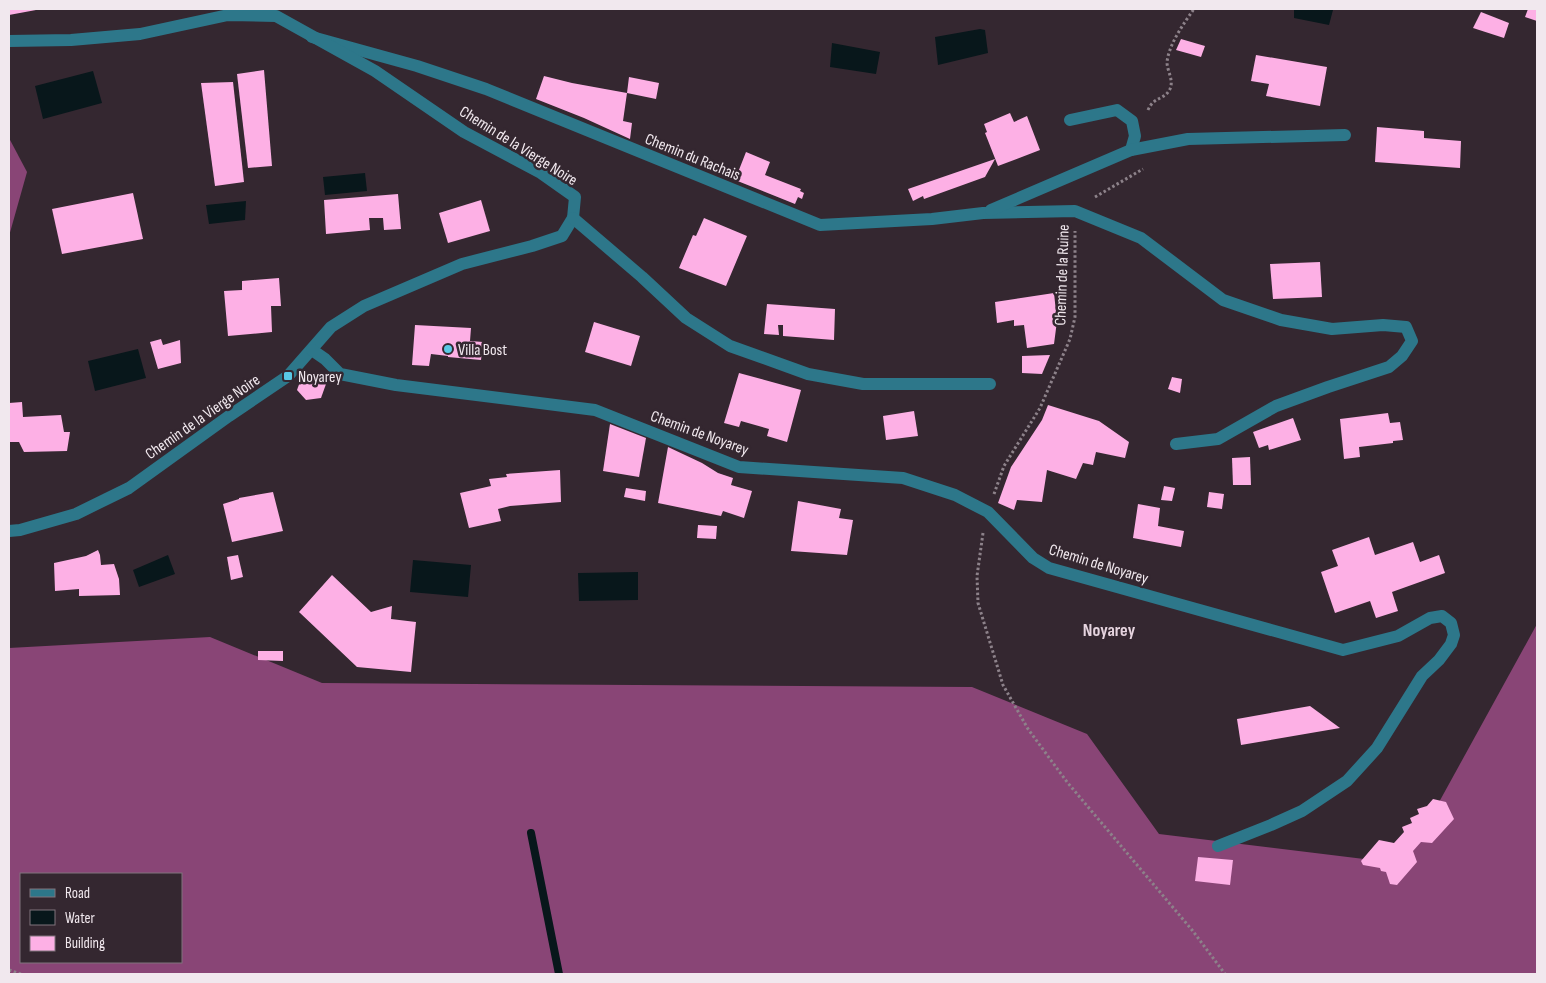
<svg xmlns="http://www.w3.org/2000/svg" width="1546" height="983" font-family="'Sofia Sans Condensed',sans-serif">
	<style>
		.forest { fill: #894576; fill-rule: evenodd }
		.water { fill: #08171b }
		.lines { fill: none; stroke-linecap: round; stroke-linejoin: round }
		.stream { stroke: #08171b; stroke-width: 8 }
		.building { fill: #fdb0e5 }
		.path { stroke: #8d828a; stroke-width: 3; stroke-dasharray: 2.5 2.5; stroke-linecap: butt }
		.minor { stroke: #2d778a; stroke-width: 12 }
		.poi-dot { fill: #59c8e5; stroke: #342730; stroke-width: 2 }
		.labels { text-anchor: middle; stroke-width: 5; stroke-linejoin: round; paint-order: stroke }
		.street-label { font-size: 16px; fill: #f1e8ee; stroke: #342730 }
		.poi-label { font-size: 16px; fill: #f1e8ee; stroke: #342730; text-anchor: start }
		.neighbourhood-label { font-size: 18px; font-weight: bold; fill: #e6d4df; stroke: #342730 }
	</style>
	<rect width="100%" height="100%" fill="#342730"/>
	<g class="forest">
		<polygon points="9,138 27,172 9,236"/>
		<path d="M1537 624V974H9V648L210 637 322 683 972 687 1087 734 1159 834 1405 864ZM21 874H181V962H21Z"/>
	</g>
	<g class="water">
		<polygon points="1294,9 1333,10 1329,25 1294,18"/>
		<polygon points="980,29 985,30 988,53 938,65 935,37"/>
		<polygon points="832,43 880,52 876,74 830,67"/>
		<polygon points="93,71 102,103 43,119 35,86"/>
		<polygon points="365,173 367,191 325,195 323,177"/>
		<polygon points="246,201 245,220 209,224 206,205"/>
		<polygon points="138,349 146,378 95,391 88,361"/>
		<polygon points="168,555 175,574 139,587 133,570"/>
		<polygon points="413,560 471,565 468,597 410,592"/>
		<polygon points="638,572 638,600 579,601 578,573"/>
	</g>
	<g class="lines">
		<polyline class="stream" points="531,833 559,974"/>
	</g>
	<g class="building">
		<polygon points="9,9 35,9 36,10 9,15"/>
		<polygon points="1528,9 1537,9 1537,21 1525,17"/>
		<polygon points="1481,12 1509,23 1504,38 1473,28"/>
		<polygon points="1181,39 1205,46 1201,57 1176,50"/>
		<polygon points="1256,55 1327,67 1320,106 1266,96 1269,84 1251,81"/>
		<polygon points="264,70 272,166 248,168 237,74"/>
		<polygon points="544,76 572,83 627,93 623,121 632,123 630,139 584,118 536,99"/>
		<polygon points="629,77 659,83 656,99 627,93"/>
		<polygon points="233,82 244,182 215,186 201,83"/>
		<polygon points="1010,113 1014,122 1027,116 1040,150 998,166 985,133 987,132 984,124"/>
		<polygon points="1377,127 1424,131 1424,138 1461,141 1460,168 1375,162"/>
		<polygon points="746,152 770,162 765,175 801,189 800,191 804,193 802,199 798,197 795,204 735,180"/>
		<polygon points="995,159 985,177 924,199 923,196 913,201 908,189"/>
		<polygon points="133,193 143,239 62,254 52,209"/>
		<polygon points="398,194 401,229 384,230 383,218 369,218 370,230 326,234 324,200"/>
		<polygon points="481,200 490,231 448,243 439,213"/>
		<polygon points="704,218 747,236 726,286 679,268 693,235 696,236"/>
		<polygon points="1320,262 1322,297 1273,299 1270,264"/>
		<polygon points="279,278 281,306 271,306 272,332 228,336 224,291 242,290 242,281"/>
		<polygon points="1054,293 1057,321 1054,344 1027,348 1024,325 1014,326 1014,320 997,323 995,302"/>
		<polygon points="767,304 835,309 834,340 783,336 783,325 778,325 779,335 764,334"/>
		<polygon points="594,322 640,336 631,366 585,352"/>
		<polygon points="415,325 471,328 470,341 483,342 481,360 448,357 448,356 431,354 429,366 412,365"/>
		<polygon points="161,339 163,345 180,340 181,363 158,369 150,342"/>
		<polygon points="1050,355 1042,374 1022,373 1022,356"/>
		<polygon points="739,373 801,390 787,442 767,436 769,429 741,421 739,427 724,423"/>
		<polygon points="318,375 326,384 321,398 306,400 297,390 302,376"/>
		<polygon points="1172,377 1182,379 1180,393 1168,389"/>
		<polygon points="22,402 23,417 61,415 64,432 70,432 67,451 24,452 19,442 9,442 9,403"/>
		<polygon points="1048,405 1099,421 1129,442 1125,458 1096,452 1093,465 1083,463 1076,479 1047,470 1042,502 1017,500 1014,510 998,503 1011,467 1042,420"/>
		<polygon points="914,411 918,436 886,440 883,416"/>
		<polygon points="1388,413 1390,423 1400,422 1403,440 1393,441 1393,443 1359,447 1360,457 1344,459 1340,419"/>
		<polygon points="1293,418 1301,440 1269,450 1268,445 1259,448 1253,432"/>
		<polygon points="610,424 646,438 639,477 603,471"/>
		<polygon points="668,447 702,463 718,473 733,478 731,485 752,491 744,518 723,511 721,516 658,503"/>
		<polygon points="1250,457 1251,485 1233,485 1232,458"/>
		<polygon points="560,470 561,502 510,506 498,509 501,521 469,528 460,493 491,486 489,479 507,477 506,474"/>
		<polygon points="1164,486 1175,488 1172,501 1161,500"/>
		<polygon points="626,488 646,491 645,501 624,497"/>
		<polygon points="273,492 283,531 232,542 223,504 239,499 239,498"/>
		<polygon points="1209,492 1224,494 1222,509 1207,507"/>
		<polygon points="798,501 841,509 839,518 853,520 847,555 791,551"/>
		<polygon points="1138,504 1160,508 1158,526 1184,531 1181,547 1133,538"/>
		<polygon points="698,525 717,526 716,539 697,538"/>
		<polygon points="1369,537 1375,555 1413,542 1420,562 1439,555 1445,573 1392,592 1398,611 1376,618 1370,601 1335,613 1321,572 1338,566 1332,550"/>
		<polygon points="98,550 100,555 101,565 114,564 119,579 120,595 79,596 79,589 55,591 54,563 86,556"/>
		<polygon points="238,555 243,577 231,580 227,557"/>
		<polygon points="332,575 371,612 392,606 391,619 416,622 411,672 357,667 299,612"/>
		<polygon points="258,651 283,651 283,661 258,660"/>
		<polygon points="1310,706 1340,728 1241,745 1237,719"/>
		<polygon points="1433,799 1446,802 1454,819 1432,843 1421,842 1413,851 1417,862 1397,885 1390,884 1386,872 1381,871 1380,868 1363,865 1361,861 1379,840 1394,843 1404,832 1402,827 1412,823 1410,818 1419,814 1417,809 1427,806"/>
		<polygon points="1198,857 1233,860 1230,885 1195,881"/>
	</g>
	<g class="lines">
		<g class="path">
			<path d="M1148 110C1154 96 1165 100 1170 89 1174 80 1167 71 1167 62 1169 44 1184 23 1194 9"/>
			<polyline points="1095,197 1143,169"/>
			<polyline points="994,494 1004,466 1040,408 1070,339 1075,317 1075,231"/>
			<polyline points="983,533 977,576 978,603 1003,685 1028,729 1067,782 1192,930 1225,974"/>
			<polyline points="9,970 21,974"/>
		</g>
		<g class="minor">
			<polyline points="312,37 417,66 486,89 820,225 932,219 983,213 1075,211 1141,238 1223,300 1281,320 1332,329 1383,325 1406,327 1412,341 1402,356 1389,367 1328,387 1276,406 1218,439 1176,444"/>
			<polyline points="9,41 71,40 140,34 228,15 276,16 375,71 464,132 541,173 575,197 573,218 562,236 532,246 462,264 364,306 331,327 288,376 229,416 129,488 76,514 20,530 9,531"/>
			<polyline points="1070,120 1117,110 1132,121 1135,136 1131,150"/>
			<polyline points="991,210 1131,150 1188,139 1345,135"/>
			<polyline points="573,218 642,277 686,318 730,346 808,374 863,384 990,384"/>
			<polyline points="312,350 325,359 340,374 396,385 595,410 739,467 903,478 955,495 988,512 1033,558 1049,568 1343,650 1398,636 1430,618 1442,616 1451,623 1454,635 1451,644 1439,660 1422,676 1377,748 1347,781 1302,811 1271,825 1218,846"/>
		</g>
	</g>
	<g class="poi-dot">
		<circle cx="448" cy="349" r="5"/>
		<rect x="283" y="371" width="10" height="10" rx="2.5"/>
	</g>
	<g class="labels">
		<g class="street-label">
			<text transform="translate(519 145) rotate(32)" y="6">Chemin de la Vierge Noire</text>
			<text transform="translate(693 156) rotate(22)" y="6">Chemin du Rachais</text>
			<text transform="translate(1061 275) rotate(-88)" y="6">Chemin de la Ruine</text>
			<text transform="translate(202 416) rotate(-35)" y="6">Chemin de la Vierge Noire</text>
			<text transform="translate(700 432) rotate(20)" y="6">Chemin de Noyarey</text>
			<text transform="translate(1099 563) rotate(17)" y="6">Chemin de Noyarey</text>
		</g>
		<g class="poi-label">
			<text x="458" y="355">Villa Bost</text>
			<text x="298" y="382">Noyarey</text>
		</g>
		<g class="neighbourhood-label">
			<text x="1109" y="636">Noyarey</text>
		</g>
	</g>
	<rect width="1546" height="983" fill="none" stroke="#f1e8ee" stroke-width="20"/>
	<rect x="20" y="873" width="162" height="90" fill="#342730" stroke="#80747c"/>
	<rect x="30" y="889" width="25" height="8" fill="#2d778a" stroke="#80747c"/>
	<text x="65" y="898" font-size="15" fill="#f1e8ee">Road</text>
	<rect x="30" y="910" width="25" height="15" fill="#08171b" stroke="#80747c"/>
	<text x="65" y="923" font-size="15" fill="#f1e8ee">Water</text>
	<rect x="30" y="936" width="25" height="15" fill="#fdb0e5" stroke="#80747c"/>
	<text x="65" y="948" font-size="15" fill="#f1e8ee">Building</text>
</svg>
